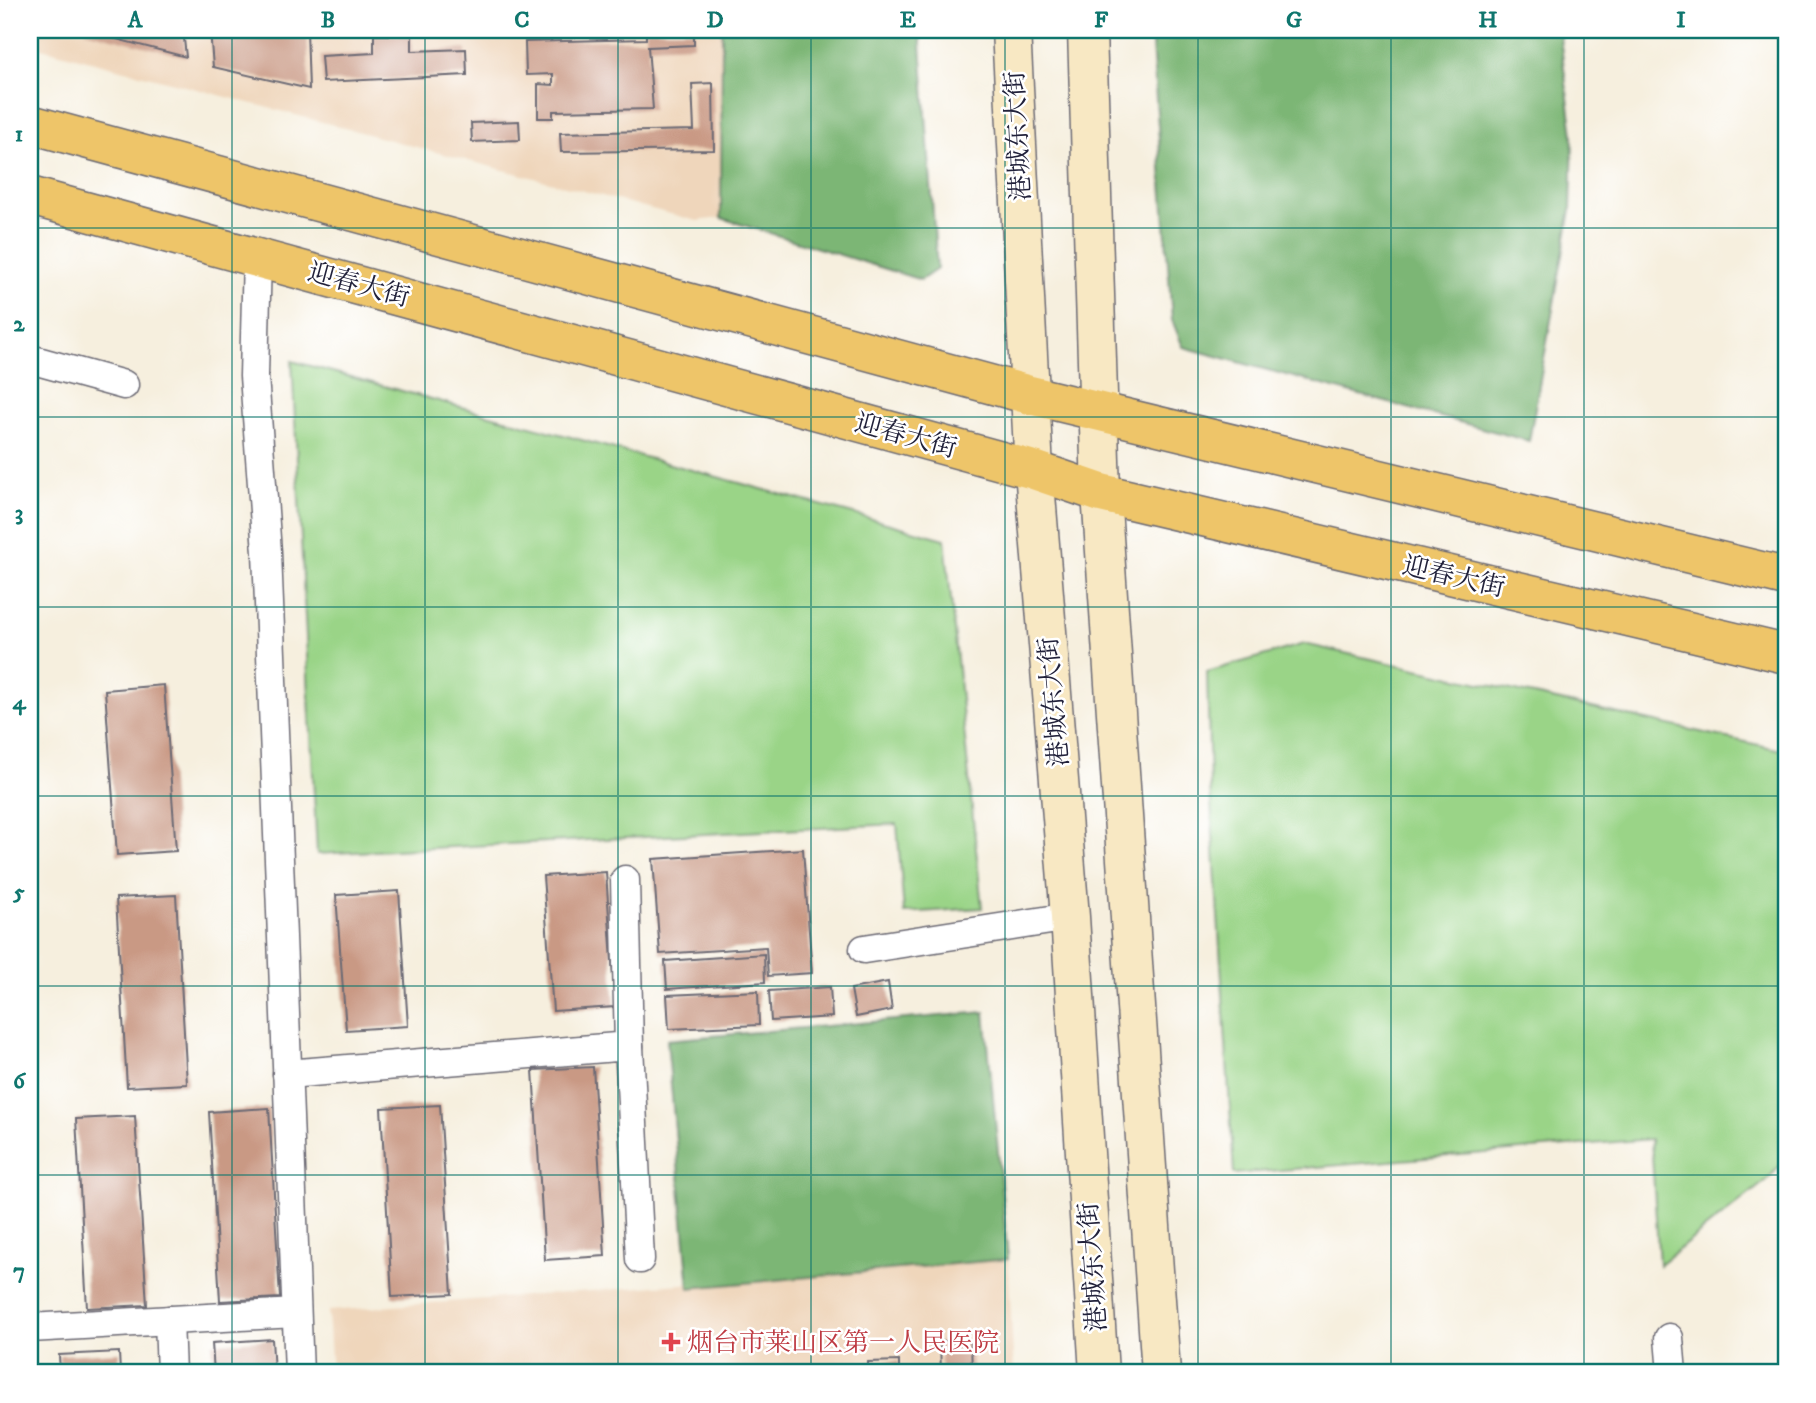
<svg xmlns="http://www.w3.org/2000/svg" width="1816" height="1403" font-family="'IM FELL DW Pica','Noto Serif SC',serif">
	<style>
		.built { fill: #efd6bb }
		.green { fill: #9ad487; stroke: #5e7b61; stroke-width: 2 }
		.forest { fill: #7bb674; stroke: #4e6c58; stroke-width: 2 }
		.building { fill: #c99984 }
		.lines { fill: none; stroke-linecap: round; stroke-linejoin: round }
		.minor-casing { stroke: #6c6a74; stroke-width: 31 }
		.secondary-casing { stroke: #6c6a74; stroke-width: 41 }
		.primary-casing { stroke: #6c6a74; stroke-width: 41 }
		.minor { stroke: #fff; stroke-width: 28 }
		.secondary { stroke: #f8e8c3; stroke-width: 38 }
		.primary { stroke: #eec569; stroke-width: 38 }
		.grid { fill: none; stroke: #0f766e; stroke-width: 2; stroke-opacity: 0.55 }
		.health-dot { fill: #e0444e; stroke: #fff; stroke-width: 2.5 }
		.labels { text-anchor: middle; stroke-width: 5; stroke-linejoin: round; paint-order: stroke }
		.street-label { font-size: 26px; fill: #22223b; stroke: #fff }
		.health-label { font-size: 26px; fill: #be3a42; stroke: #fff; text-anchor: start }
		.neatline { fill: none; stroke: #0f766e; stroke-width: 2.5 }
		.grid-label { font-size: 23px; text-anchor: middle; font-weight: bold; fill: #0f766e }
	</style>
	<rect width="100%" height="100%" fill="#fff"/>
	<filter id="ink" filterUnits="userSpaceOnUse"><feTurbulence type="fractalNoise" baseFrequency=".0143" numOctaves="2"/><feDisplacementMap in="SourceGraphic" scale="14" xChannelSelector="R" yChannelSelector="G"/><feConvolveMatrix kernelMatrix="1 2 1 2 8 2 1 2 1" color-interpolation-filters="sRGB"/></filter>
	<filter id="wash" filterUnits="userSpaceOnUse"><feTurbulence type="fractalNoise" baseFrequency=".00686" numOctaves="4" result="noise"/><feDisplacementMap in="SourceGraphic" scale="28" xChannelSelector="R" yChannelSelector="G"/><feGaussianBlur stdDeviation="1.57" result="paint"/><feColorMatrix in="noise" values="0 0 0 0 0 0 0 0 0 0 0 0 0 0 0 0 0 1.4 0 .05"/><feComposite in="paint" operator="in"/></filter>
	<g filter="url(#wash)">
		<rect width="100%" height="100%" fill="#f6efde"/>
		<g class="built">
			<polygon points="30,30 722,30 721,218 697,221 30,45"/>
			<polygon points="1008,1259 1014,1373 332,1373 328,1311"/>
		</g>
		<g class="green">
			<polygon points="292,361 945,539 982,908 904,913 897,824 317,854"/>
			<polygon points="1304,644 1786,751 1786,1159 1767,1180 1659,1265 1651,1139 1234,1174 1210,786 1207,672"/>
		</g>
		<g class="forest">
			<polygon points="722,30 920,30 937,269 921,280 721,218"/>
			<polygon points="1151,30 1559,30 1573,135 1571,210 1529,441 1183,347 1172,320"/>
			<polygon points="985,1012 1008,1259 689,1288 667,1040"/>
		</g>
		<g id="blocks">
			<g class="building">
				<polygon points="183,30 186,57 85,31 86,30"/>
				<polygon points="210,30 307,30 309,89 213,67"/>
				<polygon points="646,30 694,30 694,45 648,47 653,109 553,111 553,118 538,118 538,84 553,85 553,74 526,75 525,42 646,39"/>
				<polygon points="374,35 412,35 412,51 466,49 467,75 323,82 321,56 374,53"/>
				<polygon points="713,83 714,150 561,152 560,133 694,130 692,84"/>
				<polygon points="519,121 520,140 472,142 471,123"/>
				<polygon points="164,685 176,851 117,855 105,690"/>
				<polygon points="803,849 812,973 768,976 766,947 660,954 653,859"/>
				<polygon points="606,872 615,1007 553,1011 543,876"/>
				<polygon points="399,891 408,1026 346,1030 336,895"/>
				<polygon points="176,895 187,1084 127,1087 116,898"/>
				<polygon points="764,954 765,982 667,989 665,961"/>
				<polygon points="888,982 892,1010 856,1017 851,989"/>
				<polygon points="830,987 832,1017 771,1021 769,991"/>
				<polygon points="758,991 759,1025 669,1029 667,995"/>
				<polygon points="593,1067 605,1256 545,1260 533,1070"/>
				<polygon points="440,1105 452,1294 392,1297 381,1108"/>
				<polygon points="269,1108 280,1298 220,1301 209,1112"/>
				<polygon points="135,1116 147,1305 87,1308 76,1119"/>
				<polygon points="272,1339 274,1373 214,1373 212,1343"/>
				<polygon points="940,1341 971,1341 972,1373 941,1373"/>
				<polygon points="119,1352 120,1373 60,1373 59,1355"/>
				<polygon points="899,1361 899,1373 868,1373 868,1362"/>
			</g>
		</g>
	</g>
	<g filter="url(#ink)">
		<use href="#blocks" fill-opacity="0" stroke="#6c6a74" stroke-width="2"/>
		<g class="lines">
			<g class="minor-casing">
				<g id="minor">
					<polyline points="257,256 254,376 267,552 299,1373"/>
					<polyline points="30,359 124,385"/>
					<polyline points="625,880 629,1046"/>
					<polyline points="864,949 1070,917"/>
					<polyline points="287,1074 629,1046 640,1259"/>
					<polyline points="169,1320 171,1373"/>
					<polyline points="30,1328 296,1313"/>
					<polyline points="1669,1338 1672,1373"/>
				</g>
			</g>
			<g class="secondary-casing">
				<g id="secondary">
					<polyline points="1011,30 1034,470 1070,917 1099,1373"/>
					<polyline points="1087,30 1101,493 1161,1373"/>
				</g>
			</g>
			<g class="primary-casing">
				<g id="primary">
					<polyline points="30,124 1030,395 1786,577"/>
					<polyline points="30,196 1034,470 1101,493 1786,654"/>
				</g>
			</g>
			<use href="#minor" class="minor"/>
			<use href="#secondary" class="secondary"/>
			<use href="#primary" class="primary"/>
		</g>
	</g>
	<path class="grid" d="M232 30V1373M425 30V1373M618 30V1373M811 30V1373M1005 30V1373M1198 30V1373M1391 30V1373M1584 30V1373M30 228H1786M30 417H1786M30 607H1786M30 796H1786M30 986H1786M30 1175H1786"/>
	<path class="health-dot" d="M667.5 1331.5h7v7h7v7h-7v7h-7v-7h-7v-7h7z"/>
	<g class="labels">
		<g class="street-label">
			<text transform="translate(1017 136) rotate(-93)" y="9">港城东大街</text>
			<text transform="translate(359 284) rotate(15)" y="9">迎春大街</text>
			<text transform="translate(906 435) rotate(15)" y="9">迎春大街</text>
			<text transform="translate(1454 576) rotate(13)" y="9">迎春大街</text>
			<text transform="translate(1053 702) rotate(-95)" y="9">港城东大街</text>
			<text transform="translate(1092 1267) rotate(-94)" y="9">港城东大街</text>
		</g>
		<g class="health-label">
			<text x="687" y="1351">烟台市莱山区第一人民医院</text>
		</g>
	</g>
	<rect width="1816" height="1403" fill="none" stroke="#fff" stroke-width="77"/>
	<rect x="38" y="38" width="1740" height="1326" class="neatline"/>
	<g class="grid-label">
		<text x="135" y="27">A</text>
		<text x="328" y="27">B</text>
		<text x="522" y="27">C</text>
		<text x="715" y="27">D</text>
		<text x="908" y="27">E</text>
		<text x="1101" y="27">F</text>
		<text x="1294" y="27">G</text>
		<text x="1488" y="27">H</text>
		<text x="1681" y="27">I</text>
		<text x="19" y="141">1</text>
		<text x="19" y="331">2</text>
		<text x="19" y="520">3</text>
		<text x="19" y="709">4</text>
		<text x="19" y="899">5</text>
		<text x="19" y="1088">6</text>
		<text x="19" y="1278">7</text>
	</g>
</svg>
